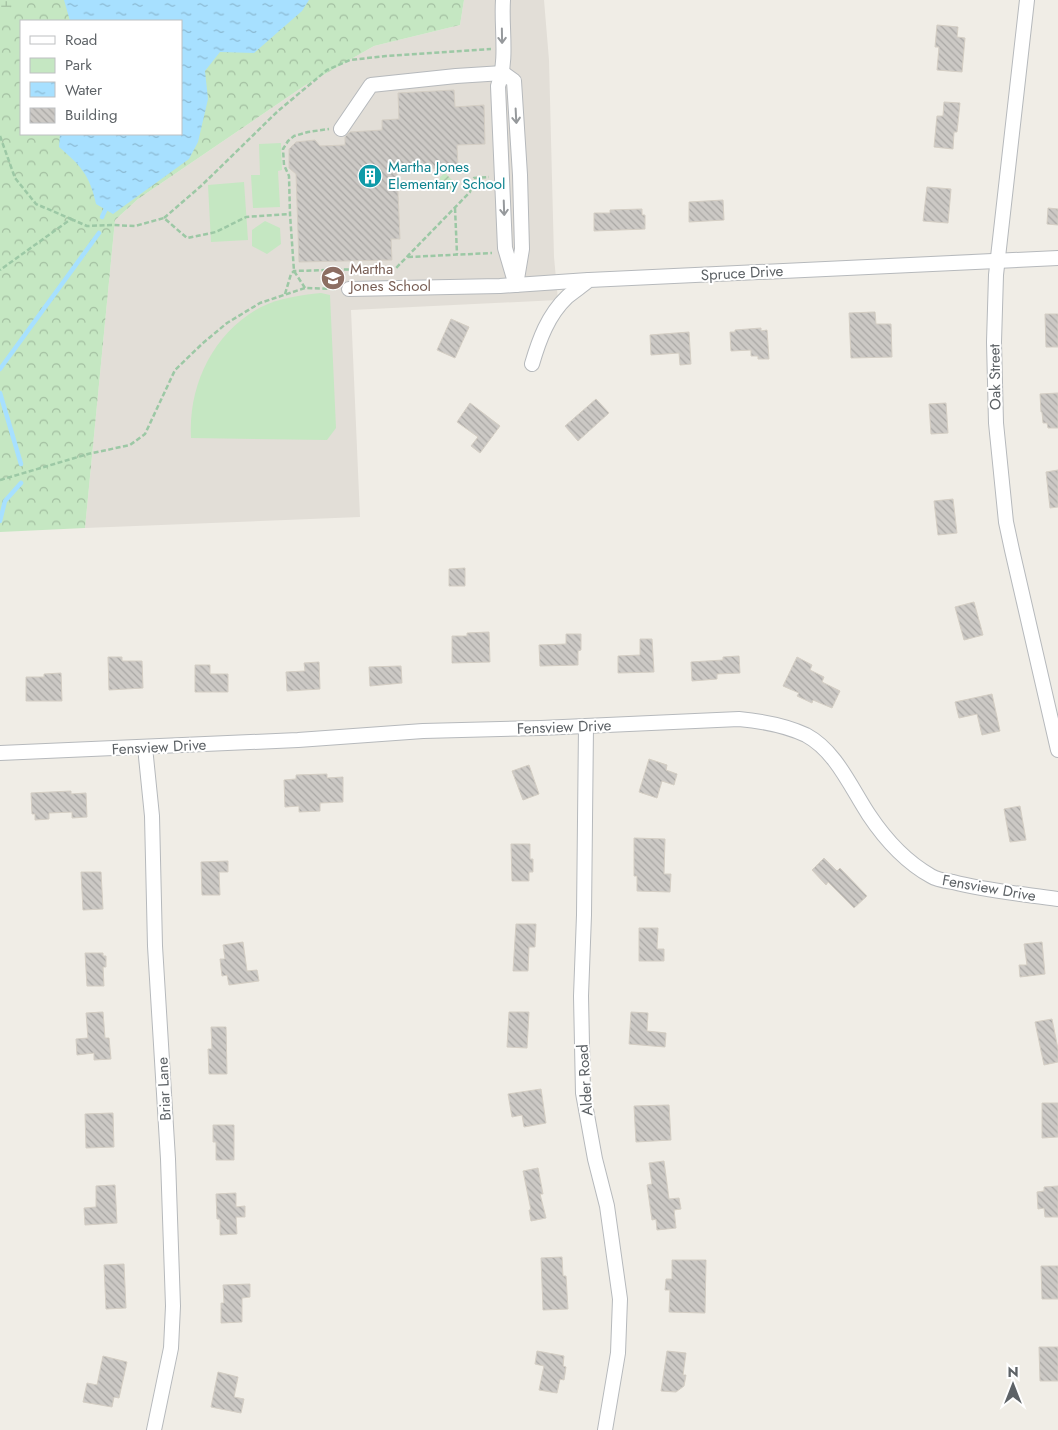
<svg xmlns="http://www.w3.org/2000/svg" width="1058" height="1430" font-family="Jost,sans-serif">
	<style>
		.education { fill: #e2ded7 }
		.forest { fill: url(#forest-crowns); fill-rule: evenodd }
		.wetland { fill: url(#wetland-marsh) }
		.park { fill: #c5e7c2 }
		.garden { fill: url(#garden-furrows) }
		.water { fill: url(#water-ripples) }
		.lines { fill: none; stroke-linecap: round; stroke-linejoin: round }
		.stream { stroke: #a7e0ff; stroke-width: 4.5 }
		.building { fill: url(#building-back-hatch); stroke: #d4cec4 }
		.minor-casing { stroke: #b6b9bc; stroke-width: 16 }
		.path { stroke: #9cc8a5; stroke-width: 2.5; stroke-dasharray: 5 2.5; stroke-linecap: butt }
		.minor { stroke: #fff; stroke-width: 14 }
		.oneway { stroke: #96999c }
		.labels { text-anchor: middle; stroke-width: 4; stroke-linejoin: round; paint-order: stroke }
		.culture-label { font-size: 15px; fill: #0d838f; stroke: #fff; text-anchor: start }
		.education-label { font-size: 15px; fill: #785e54; stroke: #fff; text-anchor: start }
		.street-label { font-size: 15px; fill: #5d6266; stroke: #fff }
	</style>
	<defs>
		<pattern id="forest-crowns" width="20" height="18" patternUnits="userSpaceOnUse" patternTransform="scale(1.25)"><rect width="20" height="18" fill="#c5e7c2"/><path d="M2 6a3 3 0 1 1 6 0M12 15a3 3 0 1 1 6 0" fill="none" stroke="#a3bfa1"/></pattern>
		<pattern id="wetland-marsh" width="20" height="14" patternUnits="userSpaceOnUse" patternTransform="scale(1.25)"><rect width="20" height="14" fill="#c5e7c2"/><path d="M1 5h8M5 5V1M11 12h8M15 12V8" fill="none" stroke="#a3bfa1"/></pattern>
		<pattern id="garden-furrows" width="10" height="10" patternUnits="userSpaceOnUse" patternTransform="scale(1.25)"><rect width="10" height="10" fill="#c5e7c2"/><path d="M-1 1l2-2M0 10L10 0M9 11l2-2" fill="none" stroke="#a3bfa1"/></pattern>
		<pattern id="water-ripples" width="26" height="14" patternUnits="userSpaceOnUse" patternTransform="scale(1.25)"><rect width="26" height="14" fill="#a7e0ff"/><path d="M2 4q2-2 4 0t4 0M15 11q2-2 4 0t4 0" fill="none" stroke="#8bb9d2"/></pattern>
		<pattern id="building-back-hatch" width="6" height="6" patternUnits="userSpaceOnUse" patternTransform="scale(1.25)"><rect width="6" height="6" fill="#ccc9c5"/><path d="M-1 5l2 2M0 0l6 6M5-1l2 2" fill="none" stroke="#a9a7a4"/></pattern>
	</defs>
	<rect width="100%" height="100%" fill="#f0ede6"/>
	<polygon class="education" points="464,0 544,0 549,60 554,257 558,300 351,310 360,517 85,528 115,220 138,199 304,86 374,46 460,25"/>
	<path class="forest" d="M0 0H464L460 25 374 46 304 86 138 199 115 220 85 528 0 532ZM21 21H181V134H21Z"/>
	<polygon class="wetland" points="0,0 34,0 0,11"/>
	<g class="park">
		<polygon points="281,143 282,170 278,171 280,207 253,208 251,175 260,175 259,144"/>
		<polygon points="244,182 248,240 211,242 208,185"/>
		<polygon points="265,221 280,228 281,244 267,254 252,246 252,230"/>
		<path d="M321 293 330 295 336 428 327 440 191 438C188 385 213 333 261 307 279 298 301 295 321 293Z"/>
	</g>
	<polygon class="garden" points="445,173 455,183 452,189 447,190 440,184 440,177"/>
	<path class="water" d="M64 0H309L302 11 254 53 220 52 205 71 208 99 198 142 189 159 113 214 96 204C90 175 80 165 59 147L60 134H181V21H70Z"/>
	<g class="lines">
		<g class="stream">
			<polyline points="102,217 108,204"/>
			<polyline points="0,369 99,233"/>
			<polyline points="0,393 21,464"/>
			<polyline points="0,521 5,501 21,483"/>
		</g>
	</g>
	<g class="building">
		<polygon points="937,25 958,27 957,37 965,38 962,72 937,70 939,47 935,47"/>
		<polygon points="454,90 455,107 484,105 485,144 457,145 458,167 397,170 400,239 391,239 392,260 299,262 296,174 289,168 289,149 296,142 315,140 320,146 345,145 345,137 350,132 382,130 382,120 399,119 398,93"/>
		<polygon points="944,102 960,103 957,132 954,132 953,149 934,147 937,116 943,116"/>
		<polygon points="927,187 951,189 948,223 923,221"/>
		<polygon points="723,200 724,220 689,222 689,202"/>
		<polygon points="1048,208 1058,209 1058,225 1047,224"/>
		<polygon points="642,209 642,215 645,215 645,229 594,231 594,213 610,213 610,210"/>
		<polygon points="875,312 876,324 891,324 892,357 851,358 849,313"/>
		<polygon points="1045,314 1058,314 1058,347 1046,347"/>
		<polygon points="451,319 469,327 455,358 437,350"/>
		<polygon points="761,328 761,331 767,330 769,359 758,359 758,356 751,356 751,350 731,351 730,332 735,332 735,330"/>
		<polygon points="689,332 691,364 680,365 679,353 651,355 650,335"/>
		<polygon points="1058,393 1058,428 1048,428 1047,423 1043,423 1042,412 1041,412 1040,394"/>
		<polygon points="596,399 609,413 578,441 565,426"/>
		<polygon points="470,403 500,426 480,453 471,446 478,437 457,422"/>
		<polygon points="946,403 948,433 931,434 929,404"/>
		<polygon points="1058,470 1058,507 1050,508 1046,472"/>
		<polygon points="953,499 957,533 938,535 934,501"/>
		<polygon points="465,568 465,586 449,586 449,569"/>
		<polygon points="974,602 983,635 964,640 955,607"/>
		<polygon points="489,632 490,662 452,663 452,636 467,636 467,633"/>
		<polygon points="566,634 581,634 581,650 578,651 578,665 540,666 539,645 566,644"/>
		<polygon points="640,639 652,639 654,672 618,673 618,656 640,655"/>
		<polygon points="739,656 740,673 717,674 717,679 692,681 691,662 723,660 723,657"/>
		<polygon points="108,657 122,657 122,661 142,661 143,688 109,690"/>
		<polygon points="797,657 812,665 810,670 824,677 822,682 840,691 832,708 813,700 812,703 797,696 799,693 783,686"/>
		<polygon points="319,662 320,689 287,691 286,672 305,671 304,663"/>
		<polygon points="195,665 210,665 210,674 228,674 228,692 195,692"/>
		<polygon points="401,666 402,683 370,686 369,667"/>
		<polygon points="61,673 62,701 26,701 26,677 44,677 44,674"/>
		<polygon points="992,694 1000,731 982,735 977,714 959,718 955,702"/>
		<polygon points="649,759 667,765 666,770 677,774 674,785 662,781 657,798 639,792"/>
		<polygon points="529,765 539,794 523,800 512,771"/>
		<polygon points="327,774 327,778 343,777 343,802 320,803 320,811 299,812 299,806 285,807 284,780 296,779 296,775"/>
		<polygon points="71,791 71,794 86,793 87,817 72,818 72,812 49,813 49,819 35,820 35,814 32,814 31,793"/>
		<polygon points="1020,806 1026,840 1010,842 1004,809"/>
		<polygon points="634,838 665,839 664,874 671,874 670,892 637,891 637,876 634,876"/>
		<polygon points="511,844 530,844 530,859 533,859 533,872 529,872 529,881 512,881"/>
		<polygon points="824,858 837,871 840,868 867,896 854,908 828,882 826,885 812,870"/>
		<polygon points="228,861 228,872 219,872 220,895 202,895 201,862"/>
		<polygon points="81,872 101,872 103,909 83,910"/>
		<polygon points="516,924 536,924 535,947 529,947 528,971 513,971"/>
		<polygon points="639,928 658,928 657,949 664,949 664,961 639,961"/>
		<polygon points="243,942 247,971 257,970 259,981 229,985 227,975 222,976 220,959 225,959 223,945"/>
		<polygon points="1042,942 1045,974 1020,977 1019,965 1027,965 1024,944"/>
		<polygon points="85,953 103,953 103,956 106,956 106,967 103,967 104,986 87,986"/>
		<polygon points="103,1012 105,1038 109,1038 111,1059 94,1060 94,1053 77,1055 76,1039 88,1038 86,1013"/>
		<polygon points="509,1012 529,1012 527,1048 507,1047"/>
		<polygon points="631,1012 648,1013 647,1031 666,1033 665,1047 629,1044"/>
		<polygon points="1052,1019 1058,1049 1058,1062 1044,1065 1035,1022"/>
		<polygon points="211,1027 226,1027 227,1074 209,1074 208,1049 212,1049"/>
		<polygon points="541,1089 546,1123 524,1127 522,1115 512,1117 508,1094"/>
		<polygon points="1042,1103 1058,1103 1058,1137 1042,1138"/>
		<polygon points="669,1105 671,1140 636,1142 634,1106"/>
		<polygon points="113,1113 114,1147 86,1148 85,1114"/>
		<polygon points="213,1125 234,1125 234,1160 216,1160 216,1142 213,1142"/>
		<polygon points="664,1161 669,1199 679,1198 681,1209 674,1210 676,1228 657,1230 656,1219 652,1220 647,1185 652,1184 649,1163"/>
		<polygon points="538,1168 543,1194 540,1194 546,1218 531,1221 529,1210 531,1210 523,1171"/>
		<polygon points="115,1185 117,1223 85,1225 84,1208 96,1207 96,1186"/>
		<polygon points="1058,1186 1058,1217 1045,1217 1044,1208 1038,1209 1037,1192 1044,1191 1044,1187"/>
		<polygon points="236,1193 236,1207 245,1206 245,1217 236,1217 237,1234 220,1235 220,1219 217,1219 216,1194"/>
		<polygon points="562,1257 563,1276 566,1276 568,1309 543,1310 541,1258"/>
		<polygon points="672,1260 706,1260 705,1313 669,1312 670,1290 665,1290 666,1279 672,1279"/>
		<polygon points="124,1264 126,1308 106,1309 104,1265"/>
		<polygon points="1041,1266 1058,1266 1058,1299 1042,1299"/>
		<polygon points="250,1284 250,1297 242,1298 242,1322 221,1323 221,1303 224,1303 223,1285"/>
		<polygon points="1039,1347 1058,1347 1058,1381 1040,1381"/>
		<polygon points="537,1351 564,1356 563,1366 566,1367 564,1380 560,1379 557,1393 539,1390 544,1366 535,1364"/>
		<polygon points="667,1351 686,1353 683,1375 686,1375 684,1386 676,1392 661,1391"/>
		<polygon points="103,1356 127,1362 119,1398 114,1397 112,1407 83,1402 87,1383 97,1385"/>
		<polygon points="218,1372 238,1377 234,1397 244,1399 241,1413 211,1407"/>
	</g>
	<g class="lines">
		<g class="minor-casing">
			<g id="minor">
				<path d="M503 0C501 28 508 59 498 86L505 248 515 282"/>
				<polyline points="1027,0 996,275 994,342 996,423 1006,522 1012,550 1058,750"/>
				<polyline points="341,129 371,85 456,76 503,73 514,81 520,175 522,249 516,285"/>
				<polyline points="349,289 500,286 588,280"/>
				<path d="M532 364C539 340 548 315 567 297 574 291 582 286 589 280L1058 258"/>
				<polyline points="586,726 584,915 581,996 583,1093 595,1159 607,1206 620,1299 618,1353 605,1430"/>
				<polyline points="145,747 152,816 155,946 168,1159 173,1306 171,1348 154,1430"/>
				<path d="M0 753 298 740 423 731 541 728 739 719C760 721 787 726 806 735 836 751 851 788 869 815 885 839 906 862 931 876 937 880 946 881 953 882 987 891 1023 894 1058 899"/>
			</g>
		</g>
		<g class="path">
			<polyline points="0,136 15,178 36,204 71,219 0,270"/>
			<polyline points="455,208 457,254"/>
			<polyline points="164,218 201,186 278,111 327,70 350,60 386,56 491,49"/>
			<polyline points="71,219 87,226 113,225 135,226 164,218 187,238 216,232 246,217 290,214"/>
			<polyline points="408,257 492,253"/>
			<polyline points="305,288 294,271 290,214 289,176 284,165 283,149 288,141 294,136 308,132 329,129"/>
			<polyline points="285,294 291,274 294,271 396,268 470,192 474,178 489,177"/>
			<polyline points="0,480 88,454 130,445 145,434 175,370 203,343 227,323 260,303 305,288 335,289"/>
		</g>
		<use href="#minor" class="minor"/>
	</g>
	<defs><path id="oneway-shaft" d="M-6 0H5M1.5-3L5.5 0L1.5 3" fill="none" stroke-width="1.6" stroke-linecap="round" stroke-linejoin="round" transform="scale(1.25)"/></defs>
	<g class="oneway">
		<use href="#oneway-shaft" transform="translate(502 36) rotate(89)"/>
		<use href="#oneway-shaft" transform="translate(516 116) rotate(87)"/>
		<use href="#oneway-shaft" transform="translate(504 208) rotate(88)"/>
	</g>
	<defs>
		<g id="building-disc" transform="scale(1.25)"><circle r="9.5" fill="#0f9aa8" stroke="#fff"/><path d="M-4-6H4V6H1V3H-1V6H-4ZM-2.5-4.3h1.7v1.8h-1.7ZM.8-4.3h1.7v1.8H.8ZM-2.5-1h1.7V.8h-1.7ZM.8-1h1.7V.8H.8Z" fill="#fff"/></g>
		<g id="school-disc" transform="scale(1.25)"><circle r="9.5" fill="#8d6e63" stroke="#fff"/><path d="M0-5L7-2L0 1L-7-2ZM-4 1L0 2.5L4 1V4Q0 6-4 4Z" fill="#fff"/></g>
	</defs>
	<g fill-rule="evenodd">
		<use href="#building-disc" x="370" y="176"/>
		<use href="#school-disc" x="333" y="278"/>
	</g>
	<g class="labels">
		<g class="culture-label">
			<text x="388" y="172">Martha Jones<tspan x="388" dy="17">Elementary School</tspan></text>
		</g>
		<g class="education-label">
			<text x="350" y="274">Martha<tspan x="350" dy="17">Jones School</tspan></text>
		</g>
		<g class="street-label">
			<text transform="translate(742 273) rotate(-3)" y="5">Spruce Drive</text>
			<text transform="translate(995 377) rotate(-91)" y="5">Oak Street</text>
			<text transform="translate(564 727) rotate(-2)" y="5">Fensview Drive</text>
			<text transform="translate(159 747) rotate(-3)" y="5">Fensview Drive</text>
			<text transform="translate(989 888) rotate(10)" y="5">Fensview Drive</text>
			<text transform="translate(585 1080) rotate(-94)" y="5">Alder Road</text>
			<text transform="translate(164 1089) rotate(-93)" y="5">Briar Lane</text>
		</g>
	</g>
	<rect x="20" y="20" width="162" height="115" fill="#ffffff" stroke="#bec0c2"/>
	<rect x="30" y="36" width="25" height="8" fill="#ffffff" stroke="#bec0c2"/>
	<text x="65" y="45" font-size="15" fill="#5d6266">Road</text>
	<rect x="30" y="58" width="25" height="15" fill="#c5e7c2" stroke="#bec0c2"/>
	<text x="65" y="70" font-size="15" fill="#5d6266">Park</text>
	<rect x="30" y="82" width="25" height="15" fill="url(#water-ripples)" stroke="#bec0c2"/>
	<text x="65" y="95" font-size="15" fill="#5d6266">Water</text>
	<rect x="30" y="108" width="25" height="15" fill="url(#building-back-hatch)" stroke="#bec0c2"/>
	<text x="65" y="120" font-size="15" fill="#5d6266">Building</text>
	<g transform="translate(1013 1385)" stroke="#ffffff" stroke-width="4" paint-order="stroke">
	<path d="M0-4L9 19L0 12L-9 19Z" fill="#5d6266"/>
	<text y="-8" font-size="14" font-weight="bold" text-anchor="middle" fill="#5d6266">N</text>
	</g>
</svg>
